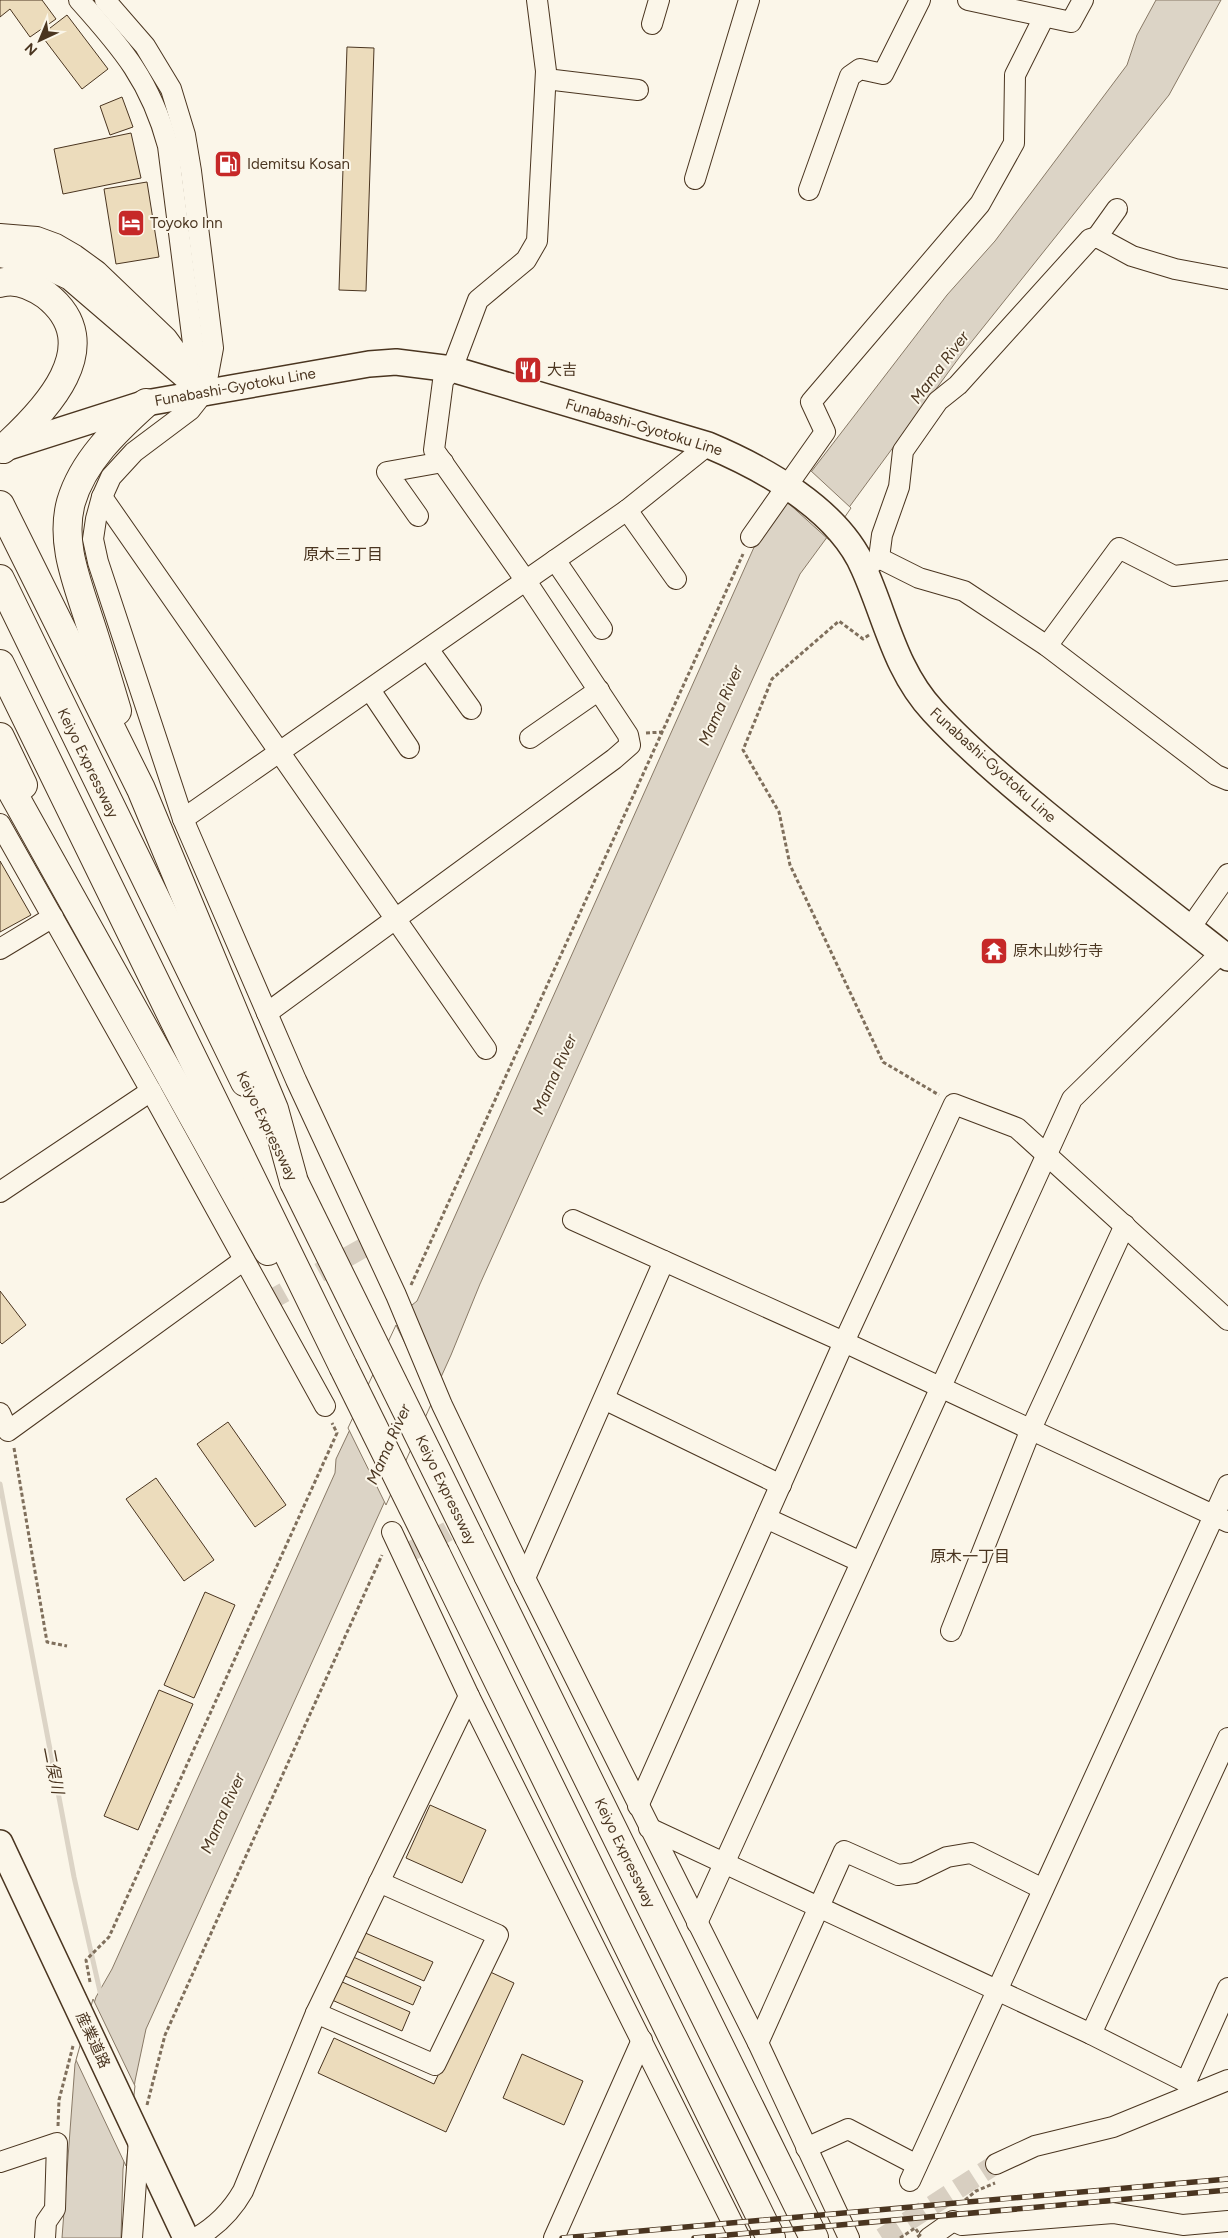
<svg xmlns="http://www.w3.org/2000/svg" width="1228" height="2238" font-family="Figtree,'Noto Sans JP',sans-serif">
	<style>
		.water { fill: #dcd4c6; stroke: #887966 }
		.pier { fill: #fbf6e9; stroke: #887966 }
		.lines { fill: none; stroke-linecap: round; stroke-linejoin: round }
		.stream { stroke: #dcd4c6; stroke-width: 5 }
		.building { fill: #ecdcbc; stroke: #4a3520 }
		.minor-tunnel { stroke: #d8cfc1; stroke-width: 20; stroke-dasharray: 20 10; stroke-linecap: butt }
		.minor-casing { stroke: #4a3520; stroke-width: 22 }
		.major-casing { stroke: #4a3520; stroke-width: 28 }
		.highway-casing { stroke: #4a3520; stroke-width: 30 }
		.path { stroke: #7f6f5c; stroke-width: 3; stroke-dasharray: 4 2.5; stroke-linecap: butt }
		.minor { stroke: #fbf6e9; stroke-width: 20 }
		.major { stroke: #fbf6e9; stroke-width: 25 }
		.highway { stroke: #fbf6e9; stroke-width: 28 }
		.rail-casing { stroke: #4a3520; stroke-width: 5.5 }
		.rail { stroke: #fbf6e9; stroke-width: 4; stroke-dasharray: 11; stroke-linecap: butt }
		.highway-bridge-casing { stroke: #4a3520; stroke-width: 30; stroke-linecap: butt }
		.path-bridge { stroke: #7f6f5c; stroke-width: 3; stroke-dasharray: 4 2.5; stroke-linecap: butt }
		.highway-bridge { stroke: #fbf6e9; stroke-width: 28 }
		.labels { text-anchor: middle; stroke-width: 4; stroke-linejoin: round; paint-order: stroke }
		.poi-label { font-size: 15px; fill: #4a3520; stroke: #fbf6e9; text-anchor: start }
		.street-label { font-size: 15px; fill: #4a3520; stroke: #fbf6e9 }
		.water-label { font-size: 16px; font-style: italic; fill: #4a3520; stroke: #fbf6e9 }
		.neighbourhood-label { font-size: 16px; fill: #4a3520; stroke: #fbf6e9 }
	</style>
	<rect width="100%" height="100%" fill="#fbf6e9"/>
	<polygon class="water" points="1156,0 1221,0 1169,95 961,355 800,574 480,1284 451,1355 146,2029 135,2081 123,2169 121,2238 62,2238 75,2064 96,1997 112,1969 335,1473 336,1459 407,1309 417,1301 755,545 947,295 995,241 1127,65 1137,35"/>
	<g class="pier">
		<polygon points="810,470 851,508 829,540 786,501"/>
		<polygon points="396,1325 433,1400 386,1505 348,1428"/>
		<polygon points="93,1999 135,2086 126,2166 76,2060"/>
	</g>
	<g class="lines">
		<polyline class="stream" points="0,1484 74,1877 101,1996"/>
	</g>
	<g class="building">
		<polygon points="0,0 42,0 56,19 30,37 10,9 0,17"/>
		<polygon points="67,15 108,69 82,89 41,35"/>
		<polygon points="347,47 374,48 366,291 339,290"/>
		<polygon points="122,97 133,127 110,135 100,106"/>
		<polygon points="131,133 141,178 63,194 54,149"/>
		<polygon points="147,182 159,257 116,264 104,189"/>
		<polygon points="0,861 31,915 0,932"/>
		<polygon points="0,1291 26,1325 2,1344 0,1342"/>
		<polygon points="228,1422 286,1505 255,1527 197,1444"/>
		<polygon points="156,1478 214,1560 184,1581 126,1499"/>
		<polygon points="205,1592 235,1605 194,1698 164,1685"/>
		<polygon points="159,1690 193,1704 138,1830 104,1816"/>
		<polygon points="430,1805 486,1830 462,1883 406,1858"/>
		<polygon points="363,1932 433,1962 424,1981 354,1950"/>
		<polygon points="351,1956 421,1987 413,2005 343,1975"/>
		<polygon points="486,1970 514,1983 446,2132 318,2073 334,2038 434,2084"/>
		<polygon points="340,1981 410,2012 402,2031 332,2000"/>
		<polygon points="522,2054 583,2081 564,2125 503,2098"/>
	</g>
	<g class="lines">
		<g class="minor-tunnel">
			<polyline points="267,1302 372,1243"/>
			<polyline points="404,1555 491,1508"/>
			<polyline points="882,2238 996,2164"/>
		</g>
		<g class="minor-casing">
			<g id="minor">
				<path d="M79 0C123 49 151 82 168 146L194 351 203 384"/>
				<polyline points="105,0 145,46 171,89 185,135 191,171 213,348 205,391 190,410 134,452 111,477 102,497 96,519 93,539 98,562 183,819 296,1080 396,1295 442,1405 525,1578 758,2043 849,2238"/>
				<polyline points="968,0 1071,22 1083,0"/>
				<polyline points="652,24 659,0"/>
				<polyline points="546,79 638,90"/>
				<polyline points="695,179 749,0"/>
				<polyline points="809,190 850,76 860,69 883,74 920,0"/>
				<polyline points="0,234 37,237 56,244 75,255 97,271 167,338 188,367"/>
				<polyline points="1097,237 1117,209"/>
				<polyline points="102,497 486,1049"/>
				<polyline points="627,510 676,579"/>
				<polyline points="418,516 387,472 443,462"/>
				<polyline points="751,537 825,432 811,402 980,204 1014,143 1015,75 1044,17"/>
				<polyline points="879,558 882,535 899,487 903,451 938,401 958,385 1090,239 1097,237 1132,256 1175,269 1228,279"/>
				<polyline points="555,560 602,629"/>
				<polyline points="868,566 879,558 919,578 964,591 1047,646 1216,775 1228,780"/>
				<polyline points="1047,646 1119,548 1174,576 1228,570"/>
				<polyline points="428,649 471,709"/>
				<polyline points="370,690 409,748"/>
				<polyline points="530,738 599,690"/>
				<polyline points="183,819 627,510 708,445"/>
				<polyline points="0,824 151,1091 325,1406"/>
				<polyline points="1190,928 1228,874"/>
				<polyline points="0,949 53,917"/>
				<polyline points="267,1013 614,759 630,745 628,735 526,581 434,450 443,381 452,369 478,300 526,260 537,241 546,71 537,0"/>
				<polyline points="0,1192 151,1091"/>
				<polyline points="573,1220 844,1342 1228,1522"/>
				<polyline points="604,1399 781,1485"/>
				<polyline points="0,1413 8,1431 244,1260"/>
				<polyline points="766,1518 861,1562"/>
				<polyline points="392,1532 469,1696 740,2238"/>
				<polyline points="525,1578 664,1261"/>
				<polyline points="951,1631 1031,1429 1125,1225"/>
				<polyline points="638,1806 844,1342 954,1104 1017,1128 1228,1320"/>
				<polyline points="649,1828 1091,2034 1186,2082 1191,2095"/>
				<polyline points="697,1923 1072,1099 1221,953"/>
				<polyline points="316,2013 435,2065 498,1935 379,1882"/>
				<polyline points="1091,2034 1228,1738"/>
				<polyline points="758,2043 844,1851 898,1875 914,1873 947,1857 971,1853 1043,1889"/>
				<polyline points="1186,2082 1228,1988"/>
				<polyline points="806,2148 848,2129 917,2165"/>
				<polyline points="0,2162 57,2143 55,2209 46,2222 45,2238"/>
				<polyline points="996,2164 1035,2146 1113,2127 1228,2080"/>
				<polyline points="910,2181 1228,1485"/>
				<polyline points="132,2238 139,2139"/>
				<path d="M196 2238C217 2226 231 2212 243 2191L316 2013 469 1696"/>
				<polyline points="554,2238 642,2040"/>
				<polyline points="929,2238 953,2221 962,2225 1113,2213 1183,2225 1228,2221"/>
			</g>
		</g>
		<g class="major-casing">
			<g id="major">
				<path d="M2 449 146 403 369 364 396 362 452 369 708 445C765 469 839 510 864 569 886 618 895 670 933 711 967 748 1006 781 1044 812 1105 862 1167 910 1228 958"/>
				<polyline points="0,1843 186,2238"/>
			</g>
		</g>
		<g class="highway-casing">
			<g id="highway">
				<polyline points="0,253 37,260 71,276 205,391"/>
				<path d="M0 283C16 278 33 286 46 295 110 345 44 412 3 449"/>
				<polyline points="0,505 141,789 274,1109 294,1182"/>
				<polyline points="0,579 245,1082"/>
				<polyline points="0,664 343,1366"/>
				<path d="M117 711C108 681 99 650 89 620 77 582 60 542 71 502 83 461 116 430 146 403"/>
				<polyline points="0,737 23,785"/>
				<polyline points="0,770 268,1251"/>
				<polyline points="469,1537 814,2238"/>
				<polyline points="436,1554 771,2238"/>
			</g>
		</g>
		<g class="path">
			<polyline points="869,635 863,639 839,621 772,679 743,750 779,812 790,865 883,1062 939,1095"/>
			<polyline points="646,733 663,732"/>
			<polyline points="411,1285 743,554"/>
			<polyline points="14,1448 47,1642 67,1646"/>
			<polyline points="90,1982 86,1960 109,1937 337,1433 332,1423"/>
			<polyline points="147,2105 165,2035 382,1555"/>
			<polyline points="58,2126 59,2100 73,2046"/>
			<polyline points="960,2204 976,2191 995,2183"/>
		</g>
		<use href="#minor" class="minor"/>
		<use href="#major" class="major"/>
		<use href="#highway" class="highway"/>
		<g class="rail-casing">
			<g id="rail">
				<polyline points="562,2238 1228,2179"/>
				<polyline points="694,2238 1228,2190"/>
			</g>
		</g>
		<use href="#rail" class="rail"/>
		<g class="highway-bridge-casing">
			<g id="highway-bridge">
				<polyline points="294,1182 469,1537"/>
				<polyline points="343,1366 436,1554"/>
			</g>
		</g>
		<polyline class="path-bridge" points="900,2238 915,2228 920,2235 916,2238"/>
		<use href="#highway-bridge" class="highway-bridge"/>
	</g>
	<defs>
		<g id="fuel-square" transform="scale(1.4375)"><rect x="-9" y="-9" width="18" height="18" rx="4" fill="#c62828" stroke="#fbf6e9"/><path d="M-5.5-6h7V0h2V4h1.3V-2.5L3-4.5l.8-.8L6-3V5H2.5V1h-1V6h-7ZM-4.2-4.7v3.2H.2V-4.7Z" fill="#fff"/></g>
		<g id="hotel-square" transform="scale(1.4375)"><rect x="-9" y="-9" width="18" height="18" rx="4" fill="#c62828" stroke="#fbf6e9"/><path d="M-6-4.5h1.5V1H6V5H4.5V3h-9V5H-6ZM-4 0a1.8 1.8 0 1 1 3.6 0ZM.5 0V-2.5h3Q6-2.5 6 0Z" fill="#fff"/></g>
		<g id="restaurant-square" transform="scale(1.4375)"><rect x="-9" y="-9" width="18" height="18" rx="4" fill="#c62828" stroke="#fbf6e9"/><path d="M-5-6h1v4h1v-4h1v4h1v-4h1v5L-1.5 .5V6h-2V.5L-5-1ZM5-6V6H3V1.5H1.5Q1.5-4 5-6Z" fill="#fff"/></g>
		<g id="temple-square" transform="scale(1.4375)"><rect x="-9" y="-9" width="18" height="18" rx="4" fill="#c62828" stroke="#fbf6e9"/><path d="M0-6L5-2H3V0L6.5 2.5H4V6H1.5V3h-3V6H-4V2.5H-6.5L-3 0V-2H-5Z" fill="#fff"/></g>
	</defs>
	<g fill-rule="evenodd">
		<use href="#fuel-square" x="228" y="164"/>
		<use href="#hotel-square" x="131" y="223"/>
		<use href="#restaurant-square" x="528" y="370"/>
		<use href="#temple-square" x="994" y="951"/>
	</g>
	<g class="labels">
		<g class="poi-label">
			<text x="247" y="169">Idemitsu Kosan</text>
			<text x="150" y="228">Toyoko Inn</text>
			<text x="547" y="375">大吉</text>
			<text x="1013" y="956">原木山妙行寺</text>
		</g>
		<g class="street-label">
			<text transform="translate(235 387) rotate(-10)" y="5">Funabashi-Gyotoku Line</text>
			<text transform="translate(644 427) rotate(17)" y="5">Funabashi-Gyotoku Line</text>
			<text transform="translate(88 763) rotate(64)" y="5">Keiyo Expressway</text>
			<text transform="translate(993 765) rotate(42)" y="5">Funabashi-Gyotoku Line</text>
			<text transform="translate(267 1126) rotate(64)" y="5">Keiyo Expressway</text>
			<text transform="translate(446 1490) rotate(64)" y="5">Keiyo Expressway</text>
			<text transform="translate(625 1853) rotate(64)" y="5">Keiyo Expressway</text>
			<text transform="translate(93 2040) rotate(65)" y="5">産業道路</text>
		</g>
		<g class="water-label">
			<text transform="translate(939 367) rotate(-53)" y="6">Mama River</text>
			<text transform="translate(720 705) rotate(-66)" y="6">Mama River</text>
			<text transform="translate(554 1074) rotate(-66)" y="6">Mama River</text>
			<text transform="translate(388 1444) rotate(-66)" y="6">Mama River</text>
			<text transform="translate(54 1770) rotate(79)" y="6">二俣川</text>
			<text transform="translate(222 1813) rotate(-66)" y="6">Mama River</text>
		</g>
		<g class="neighbourhood-label">
			<text x="343" y="560">原木三丁目</text>
			<text x="970" y="1562">原木一丁目</text>
		</g>
	</g>
	<g transform="translate(40 40) rotate(224)" stroke="#fbf6e9" stroke-width="4" paint-order="stroke">
	<path d="M0-4L9 19L0 12L-9 19Z" fill="#4a3520"/>
	<text y="-8" font-size="14" font-weight="bold" text-anchor="middle" fill="#4a3520">N</text>
	</g>
</svg>
